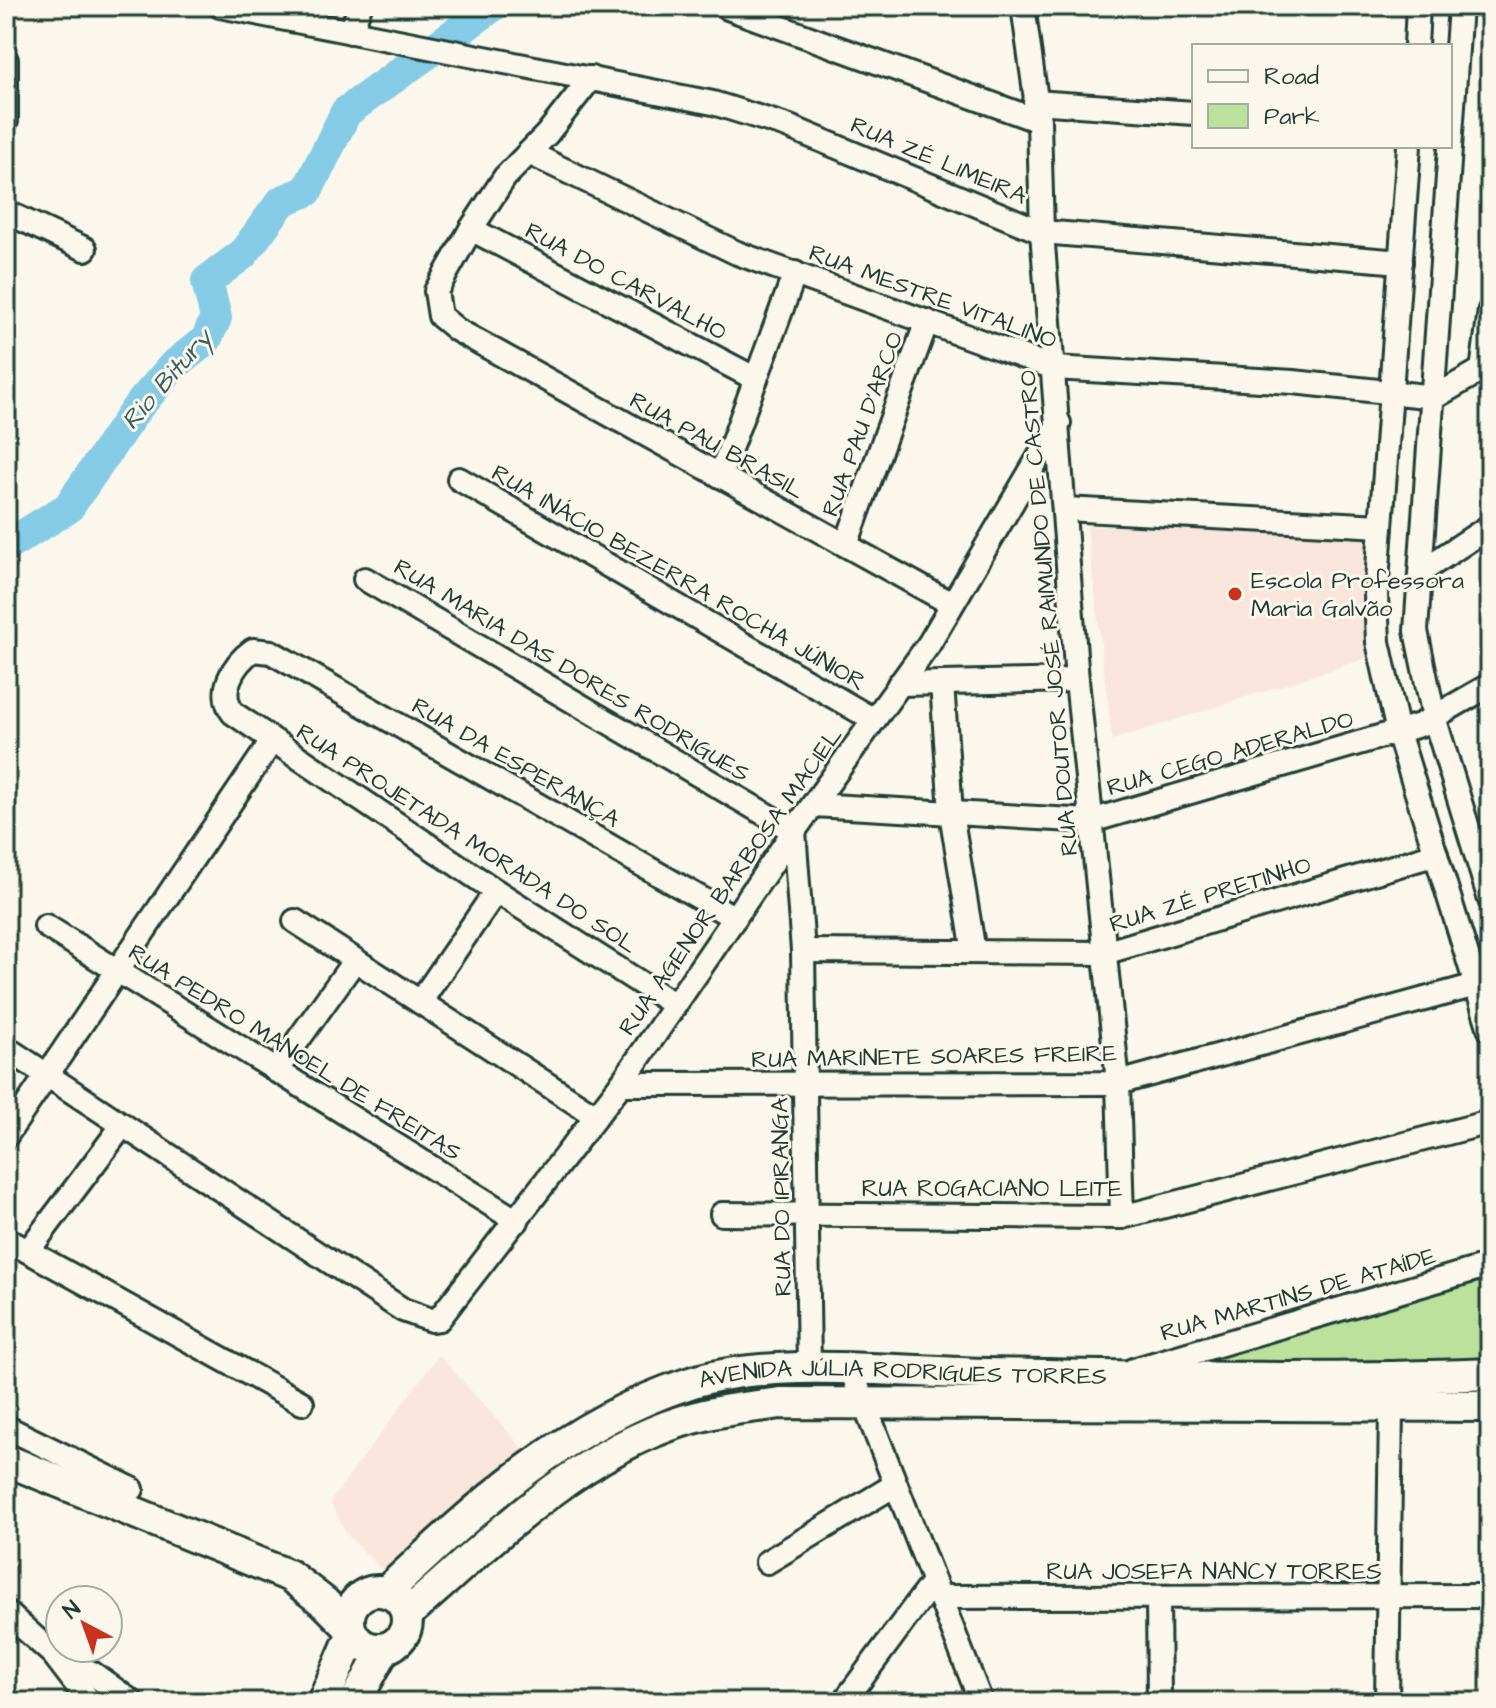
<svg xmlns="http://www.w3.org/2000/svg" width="1496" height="1708" font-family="'Architects Daughter',sans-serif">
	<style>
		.built { fill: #fae5dc }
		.green { fill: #bbe19d; stroke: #6d8f68; stroke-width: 2 }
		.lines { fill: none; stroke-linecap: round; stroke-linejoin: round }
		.river { stroke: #85cbe6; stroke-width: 32 }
		.street-casing { stroke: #1f3d34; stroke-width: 28 }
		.secondary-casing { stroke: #1f3d34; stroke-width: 36 }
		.street { stroke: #fbf7ec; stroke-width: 22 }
		.secondary { stroke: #fbf7ec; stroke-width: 30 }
		.poi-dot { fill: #c8321e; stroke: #fbf7ec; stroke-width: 3 }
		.labels { text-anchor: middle; stroke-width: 6; stroke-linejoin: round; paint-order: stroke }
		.street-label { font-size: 24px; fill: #1f3d34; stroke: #fbf7ec }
		.poi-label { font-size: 24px; fill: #1f3d34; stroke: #fbf7ec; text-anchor: start }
		.water-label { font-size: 26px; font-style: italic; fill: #386060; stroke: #fbf7ec }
	</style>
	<rect width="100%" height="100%" fill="#fbf7ec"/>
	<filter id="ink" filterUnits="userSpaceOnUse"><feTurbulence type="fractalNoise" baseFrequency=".0125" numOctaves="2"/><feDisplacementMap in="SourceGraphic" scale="16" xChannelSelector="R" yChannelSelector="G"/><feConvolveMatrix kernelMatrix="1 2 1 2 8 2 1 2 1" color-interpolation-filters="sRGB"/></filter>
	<g filter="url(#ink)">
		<g class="built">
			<polygon points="1087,526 1385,528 1365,659 1112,740"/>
			<polygon points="439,1355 527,1453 384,1572 347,1534 330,1502"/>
		</g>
		<polygon class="green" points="1490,1271 1490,1360 1174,1368"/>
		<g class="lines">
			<polyline class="river" points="6,546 68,508 136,409 173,366 206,340 216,318 207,281 243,254 282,201 307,191 346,112 493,6"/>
			<g class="street-casing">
				<g id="street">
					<polyline points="220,6 713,103 787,126 1042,232 1401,262"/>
					<polyline points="1023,6 1039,121 1042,232 1077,680 1118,1083 1122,1217"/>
					<polyline points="1460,6 1416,631 1434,717 1490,900"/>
					<polyline points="728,8 1039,121"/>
					<polyline points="351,32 360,6"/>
					<polyline points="1416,46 1418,6"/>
					<polyline points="6,60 6,121"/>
					<polyline points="591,78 547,134 505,177 471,229 436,291 440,316 457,330 952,604"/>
					<polyline points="1035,102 1194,113"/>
					<polyline points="1409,146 1376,595 1378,642 1398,732 1490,1030"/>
					<polyline points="529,153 737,253 1054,368 1293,382 1435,397 1490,365"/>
					<polyline points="6,212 85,249"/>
					<polyline points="471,229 756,379"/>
					<polyline points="1482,371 1490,310"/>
					<polyline points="720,476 795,273"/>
					<polyline points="459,479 874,720"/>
					<polyline points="1065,509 1381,526"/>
					<polyline points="846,545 927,321"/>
					<polyline points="1422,571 1490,526"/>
					<polyline points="365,579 794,831 803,951 809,1369"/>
					<polyline points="942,683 951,813 974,952"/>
					<polyline points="899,684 1077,680"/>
					<polyline points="813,805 1091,821 1420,725 1490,685"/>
					<polyline points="295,921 596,1116"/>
					<polyline points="46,926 517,1221"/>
					<polyline points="803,951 1104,953 1436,854"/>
					<polyline points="420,1002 496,891"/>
					<path d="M675 1005 496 891 233 713C217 692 233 664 253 650L271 652 735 918"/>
					<polyline points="6,1048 403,1310 431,1320 439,1319 621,1084 794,831 929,644 1059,423"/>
					<polyline points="276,1071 355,960"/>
					<polyline points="621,1084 1118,1083 1476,985"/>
					<polyline points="6,1136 272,741"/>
					<polyline points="722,1214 1122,1217 1490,1122"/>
					<polyline points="6,1239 302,1403"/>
					<polyline points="28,1251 123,1125"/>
					<polyline points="851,1370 981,1702"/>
					<polyline points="1133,1370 1490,1265"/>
					<polyline points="6,1427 132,1489"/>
					<polyline points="767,1562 895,1485"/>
					<polyline points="939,1597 1490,1596"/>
					<polyline points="1158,1597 1159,1702"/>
					<polyline points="6,1612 53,1654 90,1702"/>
					<polyline points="58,1656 92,1673 132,1702"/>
					<polyline points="844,1702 932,1583"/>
					<polyline points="1387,1702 1391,1406"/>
				</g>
			</g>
			<g class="secondary-casing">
				<g id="secondary">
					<polyline points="6,1460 290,1576 325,1603 349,1627"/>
					<circle cx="378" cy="1620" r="29"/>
					<path id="s1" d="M386 1592C478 1506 565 1424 687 1384 770 1356 899 1372 988 1374 1155 1377 1323 1381 1490 1374"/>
					<path d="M407 1614C493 1540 587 1443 701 1416 726 1409 754 1407 780 1403L1490 1406"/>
					<polyline points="323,1702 352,1635"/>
					<polyline points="355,1702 384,1649"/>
				</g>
			</g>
			<use href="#street" class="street"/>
			<use href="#secondary" class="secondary"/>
		</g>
	</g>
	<circle class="poi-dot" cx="1235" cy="594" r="8"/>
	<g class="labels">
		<g class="street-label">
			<text transform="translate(939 160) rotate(23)" y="8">RUA ZÉ LIMEIRA</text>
			<text transform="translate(626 281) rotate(28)" y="8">RUA DO CARVALHO</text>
			<text transform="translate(933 296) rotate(20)" y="8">RUA MESTRE VITALINO</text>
			<text transform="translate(862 424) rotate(-70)" y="8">RUA PAU D'ARCO</text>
			<text transform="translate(717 445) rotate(29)" y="8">RUA PAU BRASIL</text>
			<text transform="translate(679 577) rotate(30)" y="8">RUA INÁCIO BEZERRA ROCHA JÚNIOR</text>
			<text transform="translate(1048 613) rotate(-95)" y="8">RUA DOUTOR JOSÉ RAIMUNDO DE CASTRO</text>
			<text transform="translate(572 670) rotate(31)" y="8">RUA MARIA DAS DORES RODRIGUES</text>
			<text transform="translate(1230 753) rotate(-16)" y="8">RUA CEGO ADERALDO</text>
			<text transform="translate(516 762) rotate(30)" y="8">RUA DA ESPERANÇA</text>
			<text transform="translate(467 838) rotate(33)" y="8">RUA PROJETADA MORADA DO SOL</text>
			<text transform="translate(730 881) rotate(-55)" y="8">RUA AGENOR BARBOSA MACIEL</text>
			<text transform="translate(1210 894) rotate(-17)" y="8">RUA ZÉ PRETINHO</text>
			<text transform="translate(295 1052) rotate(32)" y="8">RUA PEDRO MANOEL DE FREITAS</text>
			<text transform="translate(934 1056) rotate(-1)" y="8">RUA MARINETE SOARES FREIRE</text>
			<text x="992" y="1196">RUA ROGACIANO LEITE</text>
			<text transform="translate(781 1197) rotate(-91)" y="8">RUA DO IPIRANGA</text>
			<text transform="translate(1298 1294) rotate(-16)" y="8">RUA MARTINS DE ATAÍDE</text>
			<text dy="8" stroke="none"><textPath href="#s1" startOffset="586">AVENIDA JÚLIA RODRIGUES TORRES</textPath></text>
			<text x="1214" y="1579">RUA JOSEFA NANCY TORRES</text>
		</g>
		<g class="poi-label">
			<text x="1251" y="588">Escola Professora<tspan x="1251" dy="28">Maria Galvão</tspan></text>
		</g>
		<g class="water-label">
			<text transform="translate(166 379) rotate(-49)" y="9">Rio Bitury</text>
		</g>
	</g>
	<rect width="1496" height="1708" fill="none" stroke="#fbf7ec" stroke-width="32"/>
	<rect x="16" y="16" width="1464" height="1676" fill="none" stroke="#1f3d34" stroke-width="3" filter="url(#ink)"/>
	<rect x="1192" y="44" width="260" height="104" fill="#fbf7ec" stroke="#a3ada2" stroke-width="2"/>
	<rect x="1208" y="70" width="40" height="12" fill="#fbf7ec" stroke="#a3ada2" stroke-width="2"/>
	<text x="1264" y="84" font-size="24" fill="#1f3d34">Road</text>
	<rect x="1208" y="104" width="40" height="24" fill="#bbe19d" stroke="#a3ada2" stroke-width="2"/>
	<text x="1264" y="124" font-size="24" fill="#1f3d34">Park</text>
	<g transform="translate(84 1624) rotate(319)"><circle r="38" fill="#fbf7ec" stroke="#a3ada2" stroke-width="2"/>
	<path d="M0-6L14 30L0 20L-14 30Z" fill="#c8321e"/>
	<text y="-12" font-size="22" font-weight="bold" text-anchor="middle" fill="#1f3d34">N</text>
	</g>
</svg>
